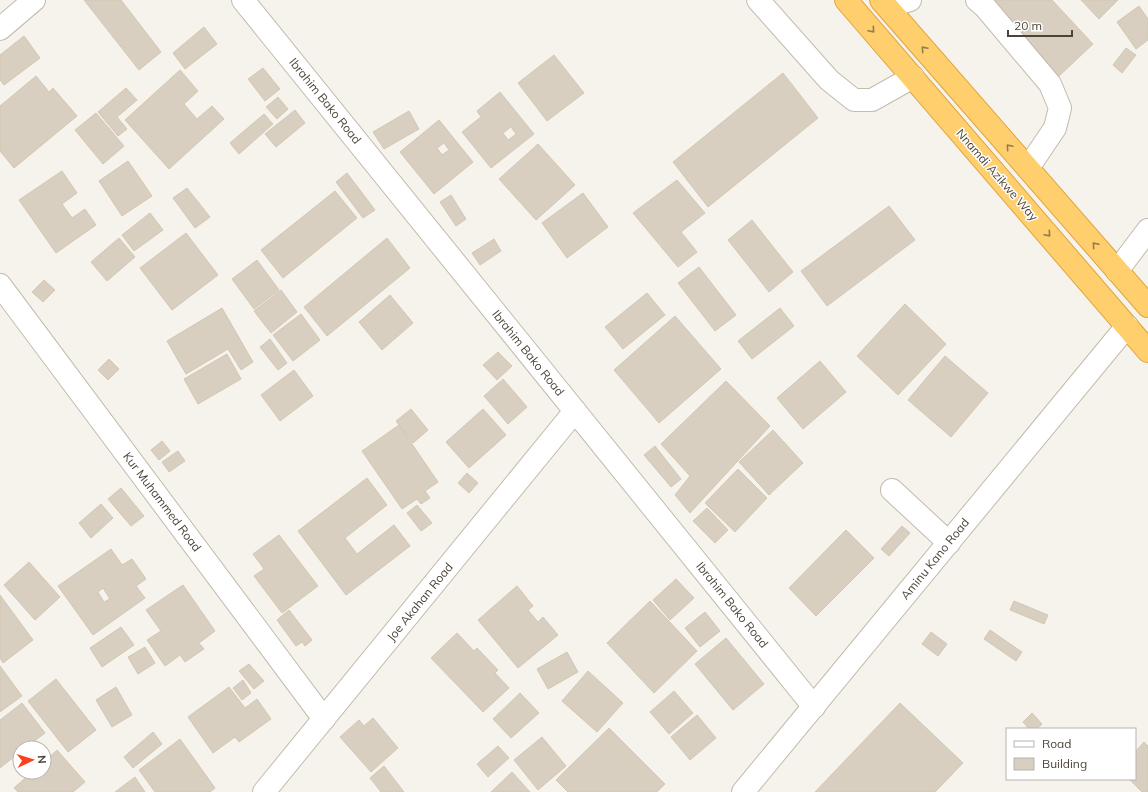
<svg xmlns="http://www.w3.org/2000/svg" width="1148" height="792" font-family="Mulish,sans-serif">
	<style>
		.building { fill: #d8cfc1; stroke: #d3c7b4; fill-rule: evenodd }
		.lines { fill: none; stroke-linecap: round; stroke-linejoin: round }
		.minor-casing { stroke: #c2bbae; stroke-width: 24 }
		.highway-casing { stroke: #e0a43c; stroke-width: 24 }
		.minor { stroke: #fff; stroke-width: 22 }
		.highway { stroke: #ffcf6e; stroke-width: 22 }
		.oneway { stroke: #937c4e }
		.labels { text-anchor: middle; stroke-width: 3; stroke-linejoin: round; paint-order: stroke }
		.street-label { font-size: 12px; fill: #4b4439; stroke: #fff }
	</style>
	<rect width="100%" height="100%" fill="#f6f3ec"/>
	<g class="building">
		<polygon points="84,0 121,0 161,52 139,70"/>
		<polygon points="987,0 1052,0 1093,44 1058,77"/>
		<polygon points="1081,0 1118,0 1099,19"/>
		<polygon points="1139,6 1148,19 1148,40 1136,49 1117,22"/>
		<polygon points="204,27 217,44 185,69 173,53"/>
		<polygon points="24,36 40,58 4,85 0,80 0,55"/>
		<polygon points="1126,48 1136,55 1122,73 1113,65"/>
		<polygon points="554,55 584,93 547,121 518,83"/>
		<polygon points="263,68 280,89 265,101 248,79"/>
		<polygon points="180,70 198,91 184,104 197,119 212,106 224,119 169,169 125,120"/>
		<polygon points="783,73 818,118 708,207 673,162"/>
		<polygon points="36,76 49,92 53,88 77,116 14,168 0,151 0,106"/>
		<polygon points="126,88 137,100 117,117 127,129 118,136 98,112"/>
		<path d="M500 92 534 134 491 168 462 132 481 117 477 111ZM511 127 516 134 508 140 503 133Z"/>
		<polygon points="278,97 288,109 277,119 266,107"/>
		<polygon points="295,110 305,123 276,147 265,134"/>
		<polygon points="409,111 419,129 384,149 373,132"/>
		<polygon points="96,113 124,146 103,164 75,130"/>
		<polygon points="264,114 273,124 239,154 230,143"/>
		<path d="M439 120 473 162 434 194 400 152ZM444 143 449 150 442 155 437 148Z"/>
		<polygon points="538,144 575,185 536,220 499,179"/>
		<polygon points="128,161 152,196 122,216 99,181"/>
		<polygon points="62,171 77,193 62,204 72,218 85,209 96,225 56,253 19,200"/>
		<polygon points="347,173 375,210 363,218 336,182"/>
		<polygon points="677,180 705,213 681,232 697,252 678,267 633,213"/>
		<polygon points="187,188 210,217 195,228 173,198"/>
		<polygon points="335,191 357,218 283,278 261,250"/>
		<polygon points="583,193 608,227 567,258 542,223"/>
		<polygon points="451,195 466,219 456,226 440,202"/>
		<polygon points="889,206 915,240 827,306 801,271"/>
		<polygon points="150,213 163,230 134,251 122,235"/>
		<polygon points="752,220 793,272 769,292 728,240"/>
		<polygon points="186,233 218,275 172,310 140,268"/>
		<polygon points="119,238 135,257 107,281 91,262"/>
		<polygon points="387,238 410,268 327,336 304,307"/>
		<polygon points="494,239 501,251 480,265 472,253"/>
		<polygon points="257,260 279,290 254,309 232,279"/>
		<polygon points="699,267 736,315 715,331 678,283"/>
		<polygon points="44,280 55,290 43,302 32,292"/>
		<polygon points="281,290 297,312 271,333 254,311"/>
		<polygon points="647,293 665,315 623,349 605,327"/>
		<polygon points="390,295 413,323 382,350 359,322"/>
		<polygon points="905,304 946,344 898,395 857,356"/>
		<polygon points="222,308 253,362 241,370 228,349 186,374 167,341"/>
		<polygon points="780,308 794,326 752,359 738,341"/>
		<polygon points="301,314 320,340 293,361 273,335"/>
		<polygon points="675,316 721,369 659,423 614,370"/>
		<polygon points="270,339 287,363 278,370 260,347"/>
		<polygon points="498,352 512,366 497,380 483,365"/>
		<polygon points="227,354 241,379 198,404 184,379"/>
		<polygon points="945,356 988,393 951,437 908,400"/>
		<polygon points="109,359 119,369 108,380 98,370"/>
		<polygon points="820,361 846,392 803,429 777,398"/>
		<polygon points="294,370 313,396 280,421 261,395"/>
		<polygon points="503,379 527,407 508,424 484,396"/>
		<polygon points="726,381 770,426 690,513 675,495 690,476 661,444"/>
		<polygon points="411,409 428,430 413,443 396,421"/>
		<polygon points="483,409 506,435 469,468 446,442"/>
		<polygon points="399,425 438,482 425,491 430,498 421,504 417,499 402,509 362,451"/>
		<polygon points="773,430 803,463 769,495 739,462"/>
		<polygon points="162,441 170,451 159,460 151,450"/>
		<polygon points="655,446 681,479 671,487 644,455"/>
		<polygon points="178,451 185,461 169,472 162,462"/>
		<polygon points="738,469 767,498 735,532 705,503"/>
		<polygon points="467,473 478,483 469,493 458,483"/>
		<polygon points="367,478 387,505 345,538 357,554 394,525 410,546 346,595 298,531"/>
		<polygon points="121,488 144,516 131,526 108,499"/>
		<polygon points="101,504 113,518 91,538 79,523"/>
		<polygon points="417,505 432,523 421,531 407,513"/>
		<polygon points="707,508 728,530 715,543 693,521"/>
		<polygon points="902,526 910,533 889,556 881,549"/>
		<polygon points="846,530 874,558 816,616 789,588"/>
		<polygon points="279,535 318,586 282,613 254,576 264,569 253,554"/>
		<path d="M111 549 122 565 132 559 146 579 136 586 145 598 93 635 58 586ZM103 588 110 599 104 602 98 592Z"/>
		<polygon points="29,562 60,597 35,620 4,585"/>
		<polygon points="676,579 694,598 670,620 653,600"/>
		<polygon points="183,585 215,631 199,643 204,649 185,662 180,655 165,666 147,640 161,631 146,610"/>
		<polygon points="517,586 533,606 528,610 538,622 543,617 558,635 518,668 478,620"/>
		<polygon points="0,595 33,640 3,663 0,658"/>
		<polygon points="650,601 697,651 654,693 607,643"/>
		<polygon points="1014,601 1048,615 1044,624 1010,610"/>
		<polygon points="289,610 312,640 305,646 302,642 296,646 277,620"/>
		<polygon points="705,612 720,631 700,647 685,628"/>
		<polygon points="121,627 134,645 102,667 90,648"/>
		<polygon points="990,630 1022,652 1016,661 984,639"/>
		<polygon points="931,632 947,644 938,656 922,644"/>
		<polygon points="457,633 474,651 477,648 498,670 495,673 509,688 483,712 431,658"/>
		<polygon points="726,638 764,684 733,710 695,664"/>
		<polygon points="145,647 155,663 138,674 128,657"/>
		<polygon points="567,652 578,672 548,689 537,669"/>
		<polygon points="249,664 264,681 254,689 239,671"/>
		<polygon points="0,666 22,696 0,712"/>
		<polygon points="588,671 623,703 597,732 562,701"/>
		<polygon points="56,679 96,730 68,752 28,701"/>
		<polygon points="243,680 251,693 242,700 233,688"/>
		<polygon points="116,687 132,715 112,727 96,700"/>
		<polygon points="229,687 245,708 257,699 271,719 239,742 235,737 213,753 188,717"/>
		<polygon points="674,691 693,713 669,734 650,712"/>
		<polygon points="520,693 539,713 511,738 493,719"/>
		<polygon points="22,703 45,733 25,748 20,748 20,752 0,768 0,720"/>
		<polygon points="900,703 963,763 935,792 815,792"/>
		<polygon points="1032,713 1042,724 1037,729 1029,729 1023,722"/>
		<polygon points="697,715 716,738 690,760 671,737"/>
		<polygon points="373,718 398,748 371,772 340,737 359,720 364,726"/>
		<polygon points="609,728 665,784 657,792 568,792 556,780"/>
		<polygon points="153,732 162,744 133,768 124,757"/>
		<polygon points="542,737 566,766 538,790 514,760"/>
		<polygon points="180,739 215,788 210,792 155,792 139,770"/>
		<polygon points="1144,742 1148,746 1148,792 1142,792 1129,779 1135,779 1135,752"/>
		<polygon points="498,746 509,758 488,777 477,764"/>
		<polygon points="57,750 85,782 73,792 18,792 14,788 32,772 44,772 44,762"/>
		<polygon points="384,766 404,792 381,792 370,778"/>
		<polygon points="512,772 530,792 491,792"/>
		<polygon points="135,777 145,792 115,792"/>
	</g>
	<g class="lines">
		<g class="minor-casing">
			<g id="minor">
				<polyline points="243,0 814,707"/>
				<polyline points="758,0 829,80 854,100 872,100 913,77"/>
				<polyline points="977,0 985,7 1050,84 1060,108 1055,128 1028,168"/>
				<polyline points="888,7 910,0"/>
				<polyline points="0,29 34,0"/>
				<polyline points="1117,271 1148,230"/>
				<polyline points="0,285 324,719"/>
				<polyline points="892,490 949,543"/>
				<polyline points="264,792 575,411"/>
				<polyline points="743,792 1127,326"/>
			</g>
		</g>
		<g class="highway-casing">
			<g id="highway">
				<polyline points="846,0 1148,351"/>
				<polyline points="881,0 1148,306"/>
			</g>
		</g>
		<use href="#minor" class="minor"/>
		<use href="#highway" class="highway"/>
	</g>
	<defs><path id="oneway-chevron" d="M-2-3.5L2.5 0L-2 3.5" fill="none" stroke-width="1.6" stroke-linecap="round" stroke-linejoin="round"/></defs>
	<g class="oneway">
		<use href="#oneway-chevron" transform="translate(872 30) rotate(49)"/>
		<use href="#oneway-chevron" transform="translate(924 49) rotate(-131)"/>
		<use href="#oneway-chevron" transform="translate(1009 147) rotate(-131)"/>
		<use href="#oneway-chevron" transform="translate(1048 234) rotate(49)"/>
		<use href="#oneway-chevron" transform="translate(1095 245) rotate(-131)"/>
	</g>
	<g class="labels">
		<g class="street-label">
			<text transform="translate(325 101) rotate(51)" y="4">Ibrahim Bako Road</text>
			<text transform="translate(997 175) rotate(49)" y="4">Nnamdi Azikwe Way</text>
			<text transform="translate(528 353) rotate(51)" y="4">Ibrahim Bako Road</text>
			<text transform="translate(162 502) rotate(53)" y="4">Kur Muhammed Road</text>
			<text transform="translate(935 559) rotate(-51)" y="4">Aminu Kano Road</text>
			<text transform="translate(420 602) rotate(-51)" y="4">Joe Akahan Road</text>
			<text transform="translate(732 605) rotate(51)" y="4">Ibrahim Bako Road</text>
		</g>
	</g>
	<rect x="1006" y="728" width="130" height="52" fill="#ffffff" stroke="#b7b4b0"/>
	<rect x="1014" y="741" width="20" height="6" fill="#ffffff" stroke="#b7b4b0"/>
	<text x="1042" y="748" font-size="12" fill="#4b4439">Road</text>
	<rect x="1014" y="758" width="20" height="12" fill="#d8cfc1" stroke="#b7b4b0"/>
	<text x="1042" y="768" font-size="12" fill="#4b4439">Building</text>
	<g transform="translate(32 760) rotate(86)"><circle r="19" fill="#ffffff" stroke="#b7b4b0"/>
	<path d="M0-3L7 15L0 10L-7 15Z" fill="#fc3f1d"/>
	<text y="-6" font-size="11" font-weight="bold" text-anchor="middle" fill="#4b4439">N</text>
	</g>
	<path d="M1008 30v6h64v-6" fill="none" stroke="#4b4439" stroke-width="2"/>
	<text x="1014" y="30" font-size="12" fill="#4b4439" stroke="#ffffff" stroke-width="3" paint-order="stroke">20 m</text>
</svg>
